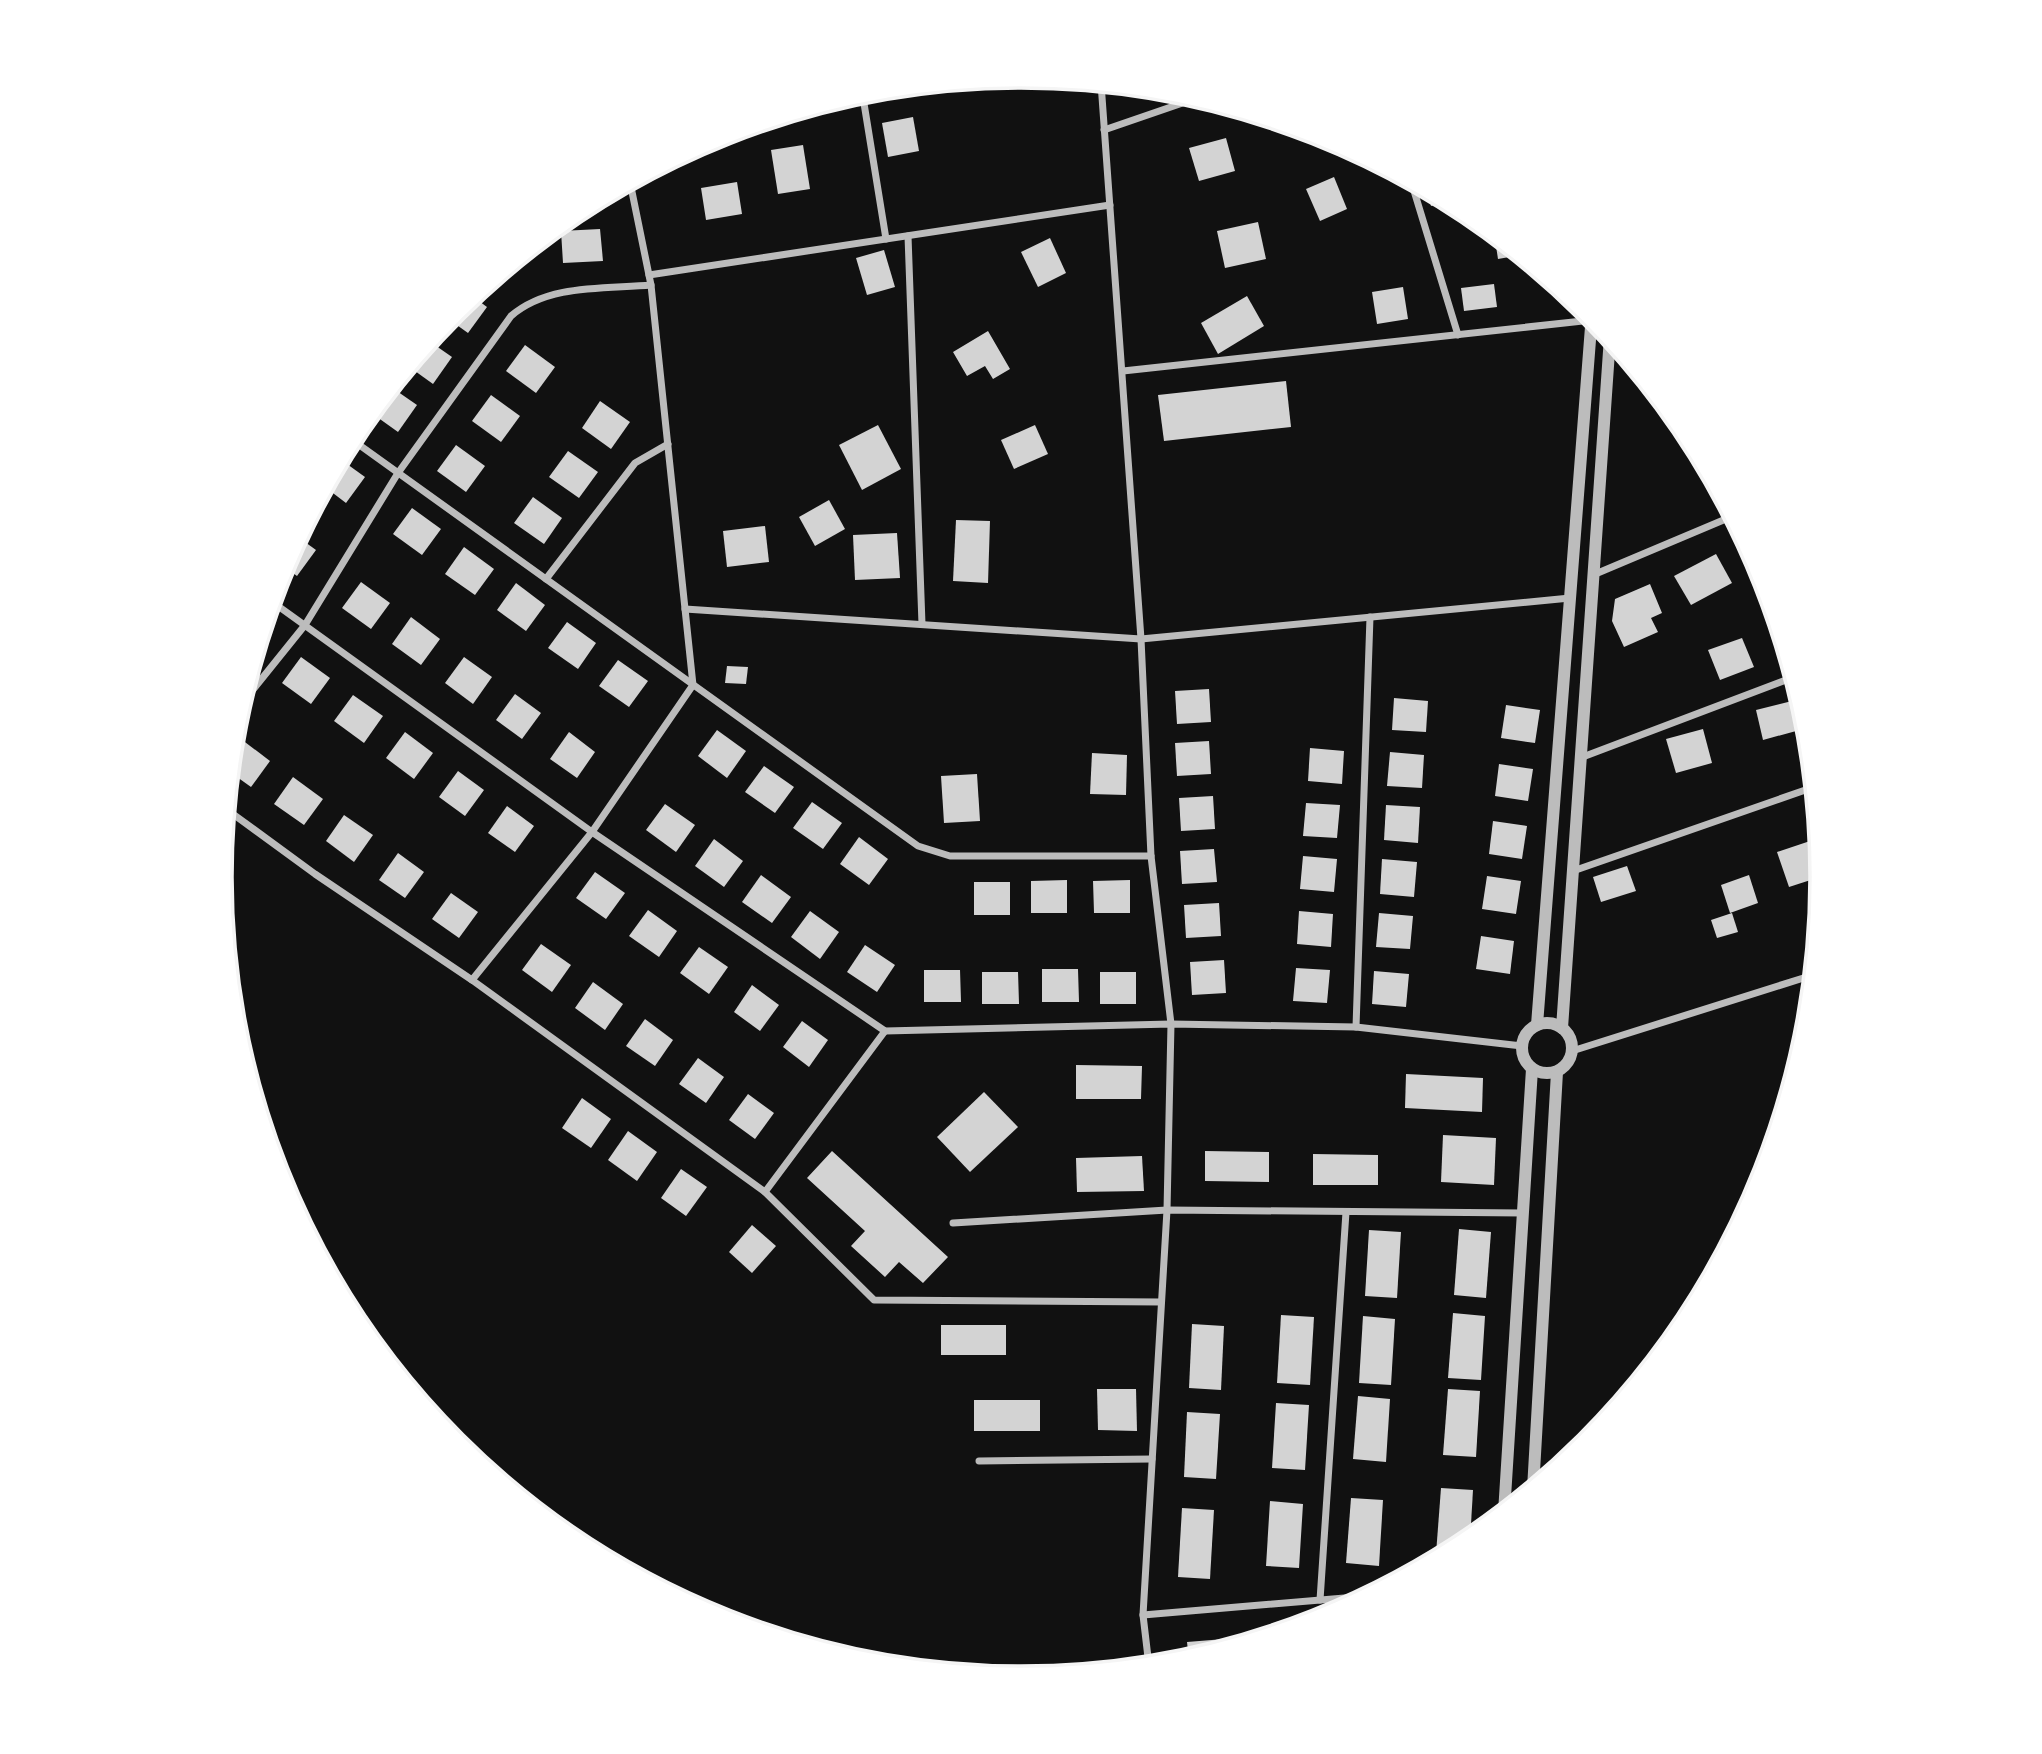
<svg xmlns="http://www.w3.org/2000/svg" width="2042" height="1754" font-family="'Libre Baskerville',serif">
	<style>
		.building { fill: #d3d3d3 }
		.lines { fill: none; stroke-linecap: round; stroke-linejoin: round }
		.minor { stroke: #bcbcbc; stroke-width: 7 }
		.tertiary { stroke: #bcbcbc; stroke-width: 12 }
		.rim { fill: none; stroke: #f5f5f5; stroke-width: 3.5 }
	</style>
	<rect width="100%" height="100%" fill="#111"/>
	<g class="building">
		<polygon points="913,117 919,151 888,157 882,123"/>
		<polygon points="1226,138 1235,171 1199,181 1189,148"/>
		<polygon points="803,145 810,189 778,194 771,150"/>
		<polygon points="1334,177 1347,209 1320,221 1306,189"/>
		<polygon points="737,182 742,214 706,220 701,188"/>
		<polygon points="1427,189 1449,201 1431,206"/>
		<polygon points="1258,222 1266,259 1225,268 1217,231"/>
		<polygon points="600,229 603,261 563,263 561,231"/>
		<polygon points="1494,233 1521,255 1498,259"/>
		<polygon points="1050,238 1066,273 1038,287 1021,252"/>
		<polygon points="884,250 895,287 867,295 856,258"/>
		<polygon points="1494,284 1497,307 1464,311 1461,288"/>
		<polygon points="1403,287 1408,319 1377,324 1372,292"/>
		<polygon points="472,296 487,307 468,333 447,318"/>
		<polygon points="1247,296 1264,326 1218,354 1201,323"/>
		<polygon points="988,331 1010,369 993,379 985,366 967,376 953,352"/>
		<polygon points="429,341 452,357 433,384 408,366"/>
		<polygon points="525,345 555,367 536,393 506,371"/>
		<polygon points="1633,364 1637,370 1646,381 1633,382"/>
		<polygon points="1286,381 1291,427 1164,441 1158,395"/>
		<polygon points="391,387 417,405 398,432 370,412"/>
		<polygon points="491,395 520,416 501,442 472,421"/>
		<polygon points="600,401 630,422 611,449 582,428"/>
		<polygon points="878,425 901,469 862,490 839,445"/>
		<polygon points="1035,425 1048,454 1014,469 1001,440"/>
		<polygon points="456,445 485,466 466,492 437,471"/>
		<polygon points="568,451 598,472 579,498 549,477"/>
		<polygon points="340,459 365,477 346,503 325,487"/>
		<polygon points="533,497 562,518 544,544 514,523"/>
		<polygon points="829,500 845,529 815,546 799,517"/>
		<polygon points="412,508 441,529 422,555 393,534"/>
		<polygon points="956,520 990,521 988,583 953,581"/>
		<polygon points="765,526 769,562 727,567 723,531"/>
		<polygon points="897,533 900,578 855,580 853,535"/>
		<polygon points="298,537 316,550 297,576 283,566"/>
		<polygon points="464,547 494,569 475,595 445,574"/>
		<polygon points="1716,554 1732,583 1691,605 1674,576"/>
		<polygon points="361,582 390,603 371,629 342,608"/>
		<polygon points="516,583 545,605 526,631 497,610"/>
		<polygon points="1650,584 1662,613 1651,618 1658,632 1624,647 1612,621 1615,599"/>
		<polygon points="411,617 440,639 421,665 392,644"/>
		<polygon points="567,622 596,643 578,669 548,648"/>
		<polygon points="1742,638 1754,667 1720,680 1708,650"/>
		<polygon points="301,657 330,678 311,704 282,683"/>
		<polygon points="464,657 492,677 473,704 445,683"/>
		<polygon points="618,660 648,681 629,707 599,686"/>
		<polygon points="727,666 748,667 746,684 725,683"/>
		<polygon points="1209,689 1211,722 1177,724 1175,691"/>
		<polygon points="515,694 541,713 522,739 496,720"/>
		<polygon points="353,695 383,716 364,743 334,721"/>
		<polygon points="1394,698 1428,701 1426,732 1392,730"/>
		<polygon points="1800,699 1807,728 1763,740 1756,710"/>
		<polygon points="1506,705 1540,710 1535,743 1501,738"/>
		<polygon points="1703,729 1712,763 1676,773 1666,739"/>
		<polygon points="717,730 746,751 727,778 698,756"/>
		<polygon points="405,732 433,753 414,779 386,758"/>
		<polygon points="569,732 595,752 577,778 550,759"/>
		<polygon points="241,739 270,761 251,787 230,772 232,752"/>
		<polygon points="1209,741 1211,774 1177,776 1175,743"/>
		<polygon points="1310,748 1344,751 1342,784 1308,781"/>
		<polygon points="1390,752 1424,755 1422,788 1387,786"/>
		<polygon points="1092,753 1127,755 1126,795 1090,794"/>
		<polygon points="1499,764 1533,769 1528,801 1495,796"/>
		<polygon points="764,766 794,787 775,813 745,792"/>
		<polygon points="458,771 484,790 465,816 439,797"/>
		<polygon points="977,774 980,821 944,823 941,776"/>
		<polygon points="293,777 323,799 304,825 274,804"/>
		<polygon points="1213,796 1215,829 1181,831 1179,798"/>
		<polygon points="812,802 842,823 823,849 793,828"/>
		<polygon points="1306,803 1340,805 1337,838 1303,836"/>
		<polygon points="665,804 695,825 676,852 646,830"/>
		<polygon points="1386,805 1420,807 1418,843 1384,840"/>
		<polygon points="507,806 534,826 515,852 488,833"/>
		<polygon points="344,815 373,835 354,862 326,841"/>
		<polygon points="1493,821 1527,826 1522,859 1489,854"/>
		<polygon points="859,837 888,859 869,885 840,864"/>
		<polygon points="714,839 743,861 724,887 695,866"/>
		<polygon points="1813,840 1823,876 1789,887 1777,852"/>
		<polygon points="1214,849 1217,882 1182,884 1180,851"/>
		<polygon points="398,853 424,872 405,898 379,880"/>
		<polygon points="1303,856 1337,859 1334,892 1300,889"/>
		<polygon points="1382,859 1417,862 1414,897 1380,894"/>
		<polygon points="1627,866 1636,891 1601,902 1593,877"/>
		<polygon points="595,872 625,893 606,919 576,898"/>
		<polygon points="761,875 791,897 772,923 742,902"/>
		<polygon points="1749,875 1758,903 1730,913 1721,885"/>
		<polygon points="1487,876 1521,881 1516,914 1482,909"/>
		<polygon points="1067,880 1067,913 1031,913 1031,881"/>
		<polygon points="1130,880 1130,913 1094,913 1093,881"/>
		<rect x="974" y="882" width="36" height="33"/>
		<polygon points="451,893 478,912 459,938 432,919"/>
		<polygon points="1219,903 1221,936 1186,938 1184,905"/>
		<polygon points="648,910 677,931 659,957 629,936"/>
		<polygon points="810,911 839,932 820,959 791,937"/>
		<polygon points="1299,911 1333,914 1331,947 1297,944"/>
		<polygon points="1379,913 1413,916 1410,949 1376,947"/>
		<polygon points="1732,913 1738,932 1717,938 1711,920"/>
		<polygon points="1481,936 1514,941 1510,974 1476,969"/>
		<polygon points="541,944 571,965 552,992 522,970"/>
		<polygon points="865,945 895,965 877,992 847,972"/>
		<polygon points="699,947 728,967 709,994 680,973"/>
		<polygon points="1224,960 1226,993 1192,995 1190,962"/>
		<polygon points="1296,968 1330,970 1327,1003 1293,1001"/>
		<polygon points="1042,969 1078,969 1079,1002 1042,1002"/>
		<polygon points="924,970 960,970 961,1002 924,1002"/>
		<polygon points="1374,971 1409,974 1406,1007 1372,1004"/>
		<polygon points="982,972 1018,972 1019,1004 982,1004"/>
		<rect x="1100" y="972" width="36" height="32"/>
		<polygon points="593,982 623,1004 605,1030 575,1008"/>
		<polygon points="752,985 779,1005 760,1031 734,1012"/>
		<polygon points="645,1019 673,1040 655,1066 626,1046"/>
		<polygon points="802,1021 828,1040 809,1067 783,1047"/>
		<polygon points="698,1058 724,1077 706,1103 679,1084"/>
		<polygon points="1076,1065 1142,1066 1141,1099 1076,1099"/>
		<polygon points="1406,1074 1483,1078 1482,1112 1405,1108"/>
		<polygon points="984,1092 1018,1127 970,1172 937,1137"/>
		<polygon points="748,1094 774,1113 755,1139 729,1120"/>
		<polygon points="582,1098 611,1119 591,1148 562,1128"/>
		<polygon points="628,1131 657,1152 637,1181 608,1160"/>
		<polygon points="1443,1135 1496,1138 1494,1185 1441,1182"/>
		<polygon points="832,1151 948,1257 923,1283 899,1262 885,1277 851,1246 865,1231 807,1178"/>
		<polygon points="1205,1151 1269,1152 1269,1182 1205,1181"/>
		<polygon points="1313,1154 1378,1155 1378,1185 1313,1185"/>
		<polygon points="1142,1156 1144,1191 1077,1192 1076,1158"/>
		<polygon points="681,1169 707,1187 686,1216 661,1198"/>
		<polygon points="752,1225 776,1246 752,1273 729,1252"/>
		<polygon points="1459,1229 1491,1232 1486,1298 1454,1295"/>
		<polygon points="1369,1230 1401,1232 1397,1298 1365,1296"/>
		<polygon points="1453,1313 1485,1316 1481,1380 1448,1378"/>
		<polygon points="1281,1315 1314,1317 1310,1385 1277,1383"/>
		<polygon points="1363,1316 1395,1319 1391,1385 1359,1383"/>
		<polygon points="1192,1324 1224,1326 1221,1390 1189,1388"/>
		<rect x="941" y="1325" width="65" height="30"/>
		<polygon points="1097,1389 1136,1389 1137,1431 1098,1430"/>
		<polygon points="1448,1389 1480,1391 1476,1457 1443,1455"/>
		<polygon points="1358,1396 1390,1399 1386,1462 1353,1459"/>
		<rect x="974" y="1400" width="66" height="31"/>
		<polygon points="1276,1403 1309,1405 1305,1470 1272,1468"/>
		<polygon points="1187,1412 1220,1414 1216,1479 1184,1477"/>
		<polygon points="1441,1488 1473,1490 1470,1541 1445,1555 1436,1554"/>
		<polygon points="1351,1498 1383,1500 1379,1566 1346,1563"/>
		<polygon points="1270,1501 1303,1504 1299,1568 1266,1566"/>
		<polygon points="1182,1508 1214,1510 1210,1579 1178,1577"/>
		<polygon points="1224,1639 1225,1649 1189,1660 1187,1642"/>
	</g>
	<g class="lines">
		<g class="minor">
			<polyline points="1101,83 1141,639 1151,856 1171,1024 1167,1210 1143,1615 1149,1666"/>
			<polyline points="862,91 886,239"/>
			<polyline points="1104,130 1200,97"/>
			<polyline points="1411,181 1458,335"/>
			<polyline points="908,236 922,624"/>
			<polyline points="649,275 1110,205"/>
			<polyline points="1123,371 1592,320"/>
			<polyline points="351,439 918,846 950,856 1151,856"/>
			<polyline points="1593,575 1733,516"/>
			<polyline points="546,579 635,463 668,444"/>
			<polyline points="271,601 592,832 885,1031 1171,1024 1356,1027 1522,1046"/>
			<polyline points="685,609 1141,639 1570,598"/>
			<path d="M239 707 305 625 398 473 511 316C548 284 604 289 651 285"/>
			<polyline points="1580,758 1794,677"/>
			<polyline points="226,809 315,874 472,980 765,1192 874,1300 1161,1302"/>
			<polyline points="1573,871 1814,787"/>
			<polyline points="472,980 592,832 693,685 651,285 630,182"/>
			<polyline points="1356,1027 1370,617"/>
			<polyline points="1572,1051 1813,975"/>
			<polyline points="765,1192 885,1031"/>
			<polyline points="953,1223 1167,1210 1523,1213"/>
			<polyline points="979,1461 1152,1459"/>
			<polyline points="1320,1600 1346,1212"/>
			<polyline points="1143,1615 1368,1596"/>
		</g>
		<g class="tertiary">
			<circle cx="1547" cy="1048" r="25"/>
			<polyline points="1537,1025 1592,314"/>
			<polyline points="1562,1028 1610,337"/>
			<polyline points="1533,1489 1557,1072"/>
			<polyline points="1504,1513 1532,1069"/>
		</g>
	</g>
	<path d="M0 0H2042V1754H0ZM232 877a789 789 0 1 1 1578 0a789 789 0 1 1-1578 0Z" fill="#fff" fill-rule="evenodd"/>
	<path class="rim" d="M232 877a789 789 0 1 1 1578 0a789 789 0 1 1-1578 0Z"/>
</svg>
